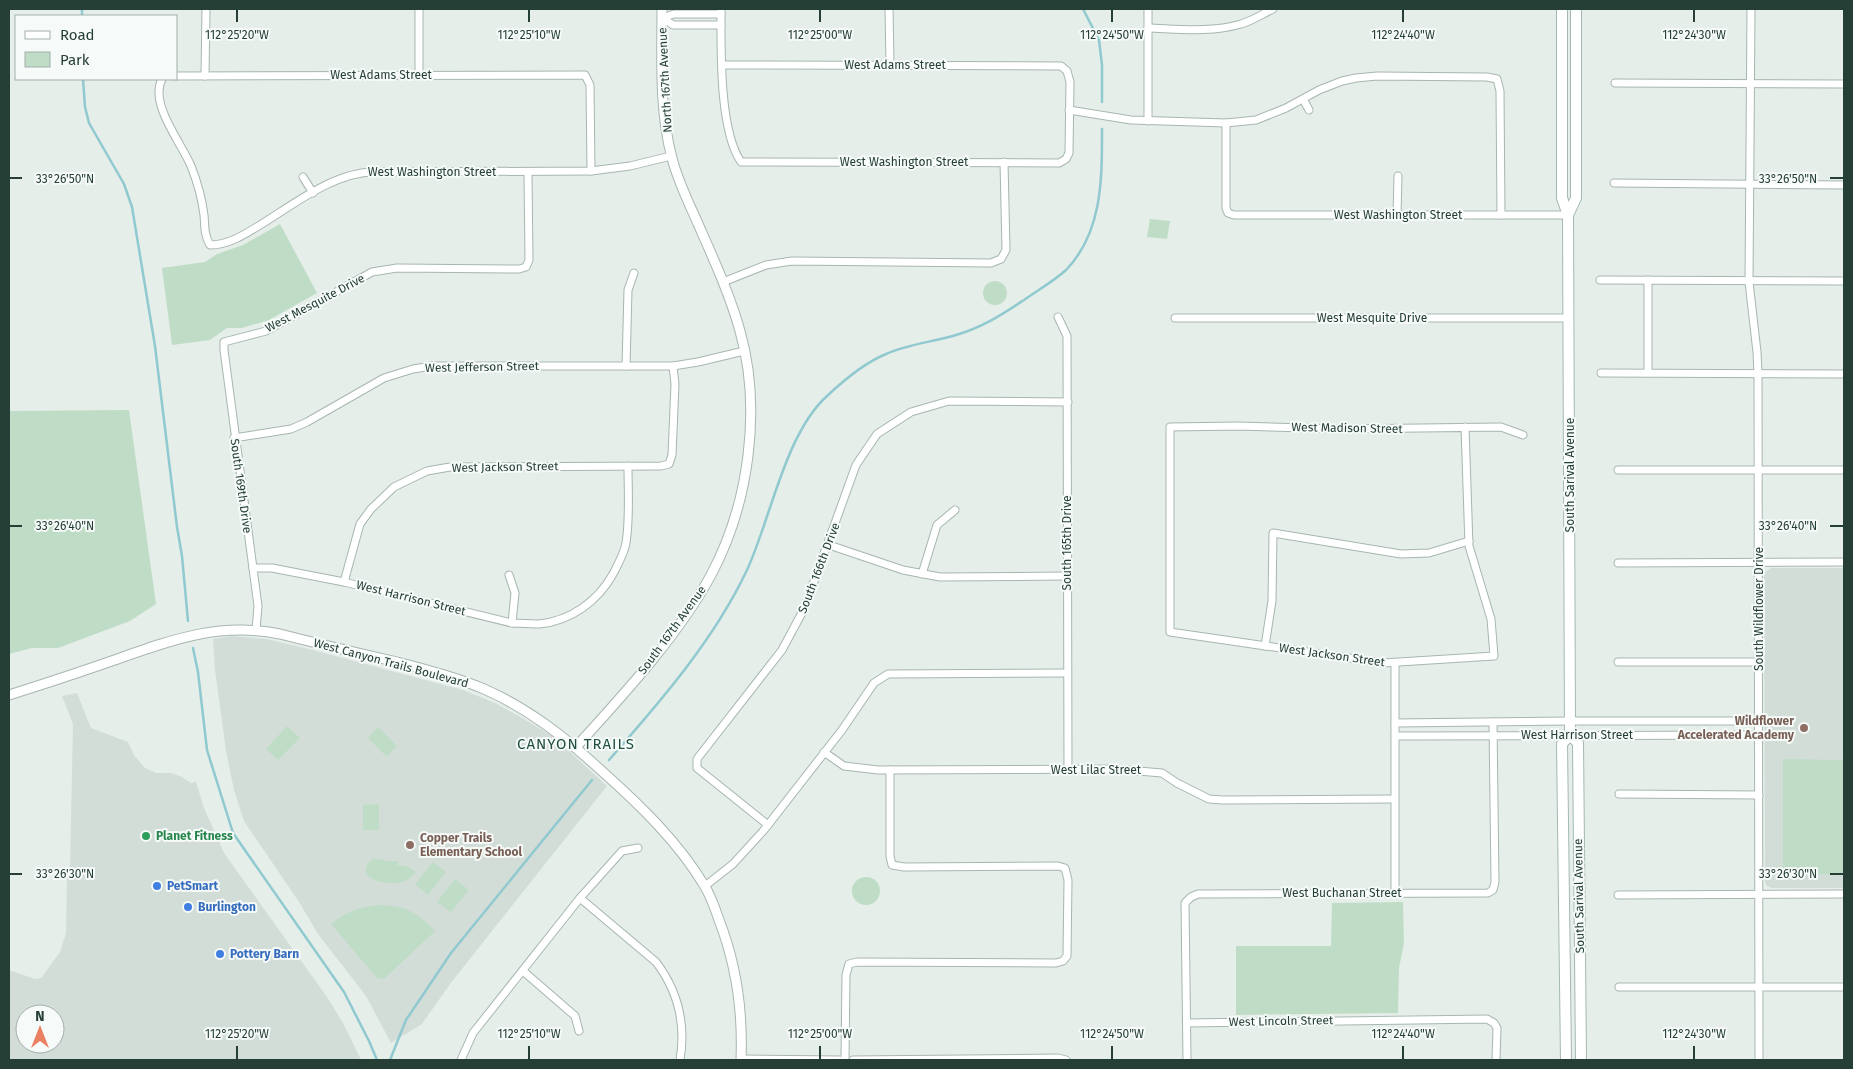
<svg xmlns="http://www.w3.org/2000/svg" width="1853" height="1069" font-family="'Fira Sans',sans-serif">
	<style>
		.built { fill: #d3ddd8; fill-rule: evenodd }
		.green { fill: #bfddc6 }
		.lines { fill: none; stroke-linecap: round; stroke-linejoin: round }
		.stream { stroke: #90c9cf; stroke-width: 2.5 }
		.minor-casing { stroke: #a8b6b0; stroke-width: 9 }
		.tertiary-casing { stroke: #a8b6b0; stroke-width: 11 }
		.secondary-casing { stroke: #a4b9b1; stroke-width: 12 }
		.minor { stroke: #fff; stroke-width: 7 }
		.tertiary { stroke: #fff; stroke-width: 9 }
		.secondary { stroke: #fff; stroke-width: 10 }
		.ticks { fill: none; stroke: #253f37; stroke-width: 2 }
		.education-dot { fill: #8d6e63; stroke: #f6faf8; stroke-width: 2 }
		.leisure-dot { fill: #2e9e5b; stroke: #f6faf8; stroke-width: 2 }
		.shop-dot { fill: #3f7fe0; stroke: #f6faf8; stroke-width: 2 }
		.labels { text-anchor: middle; stroke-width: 4; stroke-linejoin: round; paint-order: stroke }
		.street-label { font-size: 12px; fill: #253f37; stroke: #f6faf8 }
		.education-label { font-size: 12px; font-weight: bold; fill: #785e54; stroke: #f6faf8; text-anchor: end }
		.leisure-label { font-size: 12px; font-weight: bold; fill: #27864d; stroke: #f6faf8; text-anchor: start }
		.shop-label { font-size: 12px; font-weight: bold; fill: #366cbe; stroke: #f6faf8; text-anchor: start }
		.quarter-label { font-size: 15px; letter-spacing: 1px; fill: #215043; stroke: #f6faf8 }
		.ticks-label { font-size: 12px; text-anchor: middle; fill: #253f37; stroke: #f6faf8; stroke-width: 4; stroke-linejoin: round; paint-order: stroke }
	</style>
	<rect width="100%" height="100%" fill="#e5eee9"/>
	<g class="built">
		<polygon points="1771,568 1844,568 1844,888 1772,888 1767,886 1765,882 1764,573"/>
		<polygon points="232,636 266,639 309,649 463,690 495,703 524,719 555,738 607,786 450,984 422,1024 391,1043 366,996 318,934 299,902 244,821 234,790 226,751 215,670 213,639"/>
		<path d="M77 693 91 728 128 742 134 755 145 768 156 773H171L182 777 191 783 196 782 204 808 224 853 327 997 343 1023 361 1060H9V970L35 979 41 978 60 952 66 933 67 874 70 870 73 724 62 696ZM25 1014H55V1044H25Z"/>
	</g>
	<g class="green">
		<polygon points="1150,219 1170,221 1167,239 1147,237"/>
		<polygon points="280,224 317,293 269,320 242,328 227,328 210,340 172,345 162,268 205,262 217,254 243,245"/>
		<circle cx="995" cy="293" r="12"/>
		<polygon points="129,410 156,604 130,621 58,648 32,648 9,654 9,411"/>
		<polygon points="287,726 300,738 278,760 266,749"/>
		<polygon points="378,727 397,746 387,757 368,738"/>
		<polygon points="1783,759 1844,760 1844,874 1783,874"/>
		<polygon points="379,804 379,830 363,830 363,805"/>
		<path d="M372 859C381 858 388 863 397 861L399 862 397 865 409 867 416 872C413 875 411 878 407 880 395 888 349 881 372 859Z"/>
		<polygon points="433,862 446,872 428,895 415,884"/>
		<circle cx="866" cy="891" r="14"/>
		<polygon points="455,879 469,890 451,912 437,902"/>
		<polygon points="1403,902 1404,943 1399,968 1398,1013 1236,1015 1236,946 1331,946 1332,903"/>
		<path d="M378 905C407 906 415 911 435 931L384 979 377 978 331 924C345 912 360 907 378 905Z"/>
	</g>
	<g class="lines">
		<g class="stream">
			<polyline points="82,9 82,16"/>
			<polyline points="1083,9 1099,40 1102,65 1102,102"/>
			<polyline points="83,79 85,107 89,123 124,184 132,207 155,346 177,527 182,556 188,621"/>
			<polyline points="193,648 198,672 207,750 233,833 344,992 369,1041 377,1060"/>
			<path d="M609 760C660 702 714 640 747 570 771 518 785 434 827 396 844 380 864 363 886 354 908 344 933 342 956 335 983 327 1001 315 1024 300 1038 290 1054 281 1066 270 1103 232 1102 177 1102 129"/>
			<polyline points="390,1060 406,1020 451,953 592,780"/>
		</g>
		<g class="minor-casing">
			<g id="minor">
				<polyline points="419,9 419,75"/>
				<path d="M721 9C721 48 719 130 741 162L1059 163 1066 159 1069 153 1070 82 1067 71 1061 66 722 65"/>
				<polyline points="889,9 890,65"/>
				<polyline points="1148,9 1148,121"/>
				<polyline points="1751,9 1749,282 1757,352 1758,374 1759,1060"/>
				<polyline points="662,18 673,25 721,25"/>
				<polyline points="662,18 674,14 721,14"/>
				<path d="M1148 28C1178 29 1211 33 1241 24 1252 21 1262 14 1273 9"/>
				<polyline points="176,76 585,75 590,85 591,171"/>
				<polyline points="205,76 206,9"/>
				<path d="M162 79C149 104 181 142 191 166 197 181 202 199 204 215 205 226 204 235 210 245 228 245 244 235 260 225 293 205 334 172 374 172L591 171 630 166 671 156"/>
				<polyline points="1615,83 1844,84"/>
				<polyline points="1303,99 1309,110"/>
				<polyline points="1069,110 1131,120 1226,123 1256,120 1286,108 1319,90 1342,81 1356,78 1377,76 1487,77 1497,79 1500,91 1501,215"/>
				<polyline points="1226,123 1226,208 1228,213 1234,215 1568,215"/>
				<polyline points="303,177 313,193"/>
				<polyline points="1614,183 1844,185"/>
				<polyline points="1397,215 1398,176"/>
				<polyline points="1600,280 1844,281"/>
				<polyline points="1648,280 1648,373"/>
				<polyline points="723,282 766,265 792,261 991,263 1001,259 1006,250 1004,162"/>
				<polyline points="1058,317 1067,336 1068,770"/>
				<polyline points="1175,318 1569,318"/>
				<polyline points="626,366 628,290 634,273"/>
				<polyline points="1601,373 1844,374"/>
				<polyline points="1465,427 1469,546 1491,619 1494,656 1383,663 1170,632 1170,427 1238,426 1340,429 1501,427 1523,435"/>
				<polyline points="234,438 291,429 307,422 384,378 413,369 432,366 673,366 698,362 744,351"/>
				<polyline points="1618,470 1844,470"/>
				<polyline points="829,545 903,570 940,577 1067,576"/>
				<polyline points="1618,563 1844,562"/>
				<path d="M253 568H272L344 582 512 623C521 623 531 624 539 624 571 621 598 601 613 574 618 564 624 554 626 543 630 518 628 491 628 466"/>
				<polyline points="922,574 937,525 955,510"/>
				<polyline points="509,575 515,593 512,623"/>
				<polyline points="344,582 360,524 371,509 394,487 427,471 450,467 661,466 669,464 672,455 675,384 673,366"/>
				<polyline points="256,630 258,606 224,350 224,342 266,331 372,272 397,268 519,269 526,267 529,260 528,172"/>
				<polyline points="1265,646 1272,601 1273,533 1401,554 1429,553 1469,541"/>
				<polyline points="1618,662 1759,662"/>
				<polyline points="1395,663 1395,893"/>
				<polyline points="1395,723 1570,721 1759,721"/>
				<polyline points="1395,736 1759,735"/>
				<polyline points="824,752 844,766 878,770 1115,769 1162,773 1177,783 1209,799 1223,800 1394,799"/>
				<polyline points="1619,794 1759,795"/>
				<polyline points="768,825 697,768 697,759 782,650 804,609 856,465 877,434 911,412 949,401 1068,402"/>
				<polyline points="705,886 733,864 764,830 842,730 874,683 888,674 1067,673"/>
				<polyline points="1618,895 1844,894"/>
				<path d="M580 898 656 962C678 991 686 1024 680 1060"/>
				<polyline points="523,971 575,1016 579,1031"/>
				<polyline points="1619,987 1844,987"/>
				<polyline points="1187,1023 1487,1019 1494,1023 1497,1028 1496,1060"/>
				<polyline points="741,1059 840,1060"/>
				<polyline points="461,1060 473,1033 580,898 622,851 638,848"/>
				<polyline points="845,1060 846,975 849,964 857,962 1056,963 1063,961 1067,956 1068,880 1065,868 1058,866 904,867 892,865 890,856 890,770"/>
				<polyline points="853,1060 1058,1058 1066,1060"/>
				<polyline points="1187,1060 1185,903 1191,897 1198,894 1488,893 1493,890 1495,882 1493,722"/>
			</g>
		</g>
		<g class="tertiary-casing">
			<g id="tertiary">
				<path d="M9 695C41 685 74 674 106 663 166 642 216 621 280 634 319 644 358 653 397 662 427 670 456 677 484 689 530 709 567 739 604 773 641 806 678 842 704 885 711 896 715 908 719 920 737 966 743 1011 741 1060"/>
				<path d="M576 747C623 695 678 636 711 575 749 504 762 409 740 331 730 295 714 260 699 226 689 203 678 182 672 158 659 110 662 58 662 9"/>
			</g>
		</g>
		<g class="secondary-casing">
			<g id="secondary">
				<polyline points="1562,9 1562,198 1568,215 1570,735 1562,744 1566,1060"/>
				<polyline points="1568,215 1576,198 1576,9"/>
				<polyline points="1570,735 1578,743 1581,1060"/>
			</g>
		</g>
		<use href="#minor" class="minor"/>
		<use href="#tertiary" class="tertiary"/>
		<use href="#secondary" class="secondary"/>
	</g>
	<path class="ticks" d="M237 10V22M529 10V22M820 10V22M1112 10V22M1403 10V22M1694 10V22M10 178H22M1830 178H1843M10 526H22M1830 526H1843M10 874H22M1830 874H1843M237 1046V1059M529 1046V1059M820 1046V1059M1112 1046V1059M1403 1046V1059M1694 1046V1059"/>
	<g class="education-dot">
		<circle cx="1804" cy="728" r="5"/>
		<circle cx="410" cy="845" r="5"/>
	</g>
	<circle class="leisure-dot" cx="146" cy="836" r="5"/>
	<g class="shop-dot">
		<circle cx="157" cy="886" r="5"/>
		<circle cx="188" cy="907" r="5"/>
		<circle cx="220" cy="954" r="5"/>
	</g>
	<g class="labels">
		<g class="street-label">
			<text x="895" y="69">West Adams Street</text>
			<text x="381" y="79">West Adams Street</text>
			<text transform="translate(665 80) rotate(-93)" y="4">North 167th Avenue</text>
			<text x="904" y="166">West Washington Street</text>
			<text x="432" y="176">West Washington Street</text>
			<text x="1398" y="219">West Washington Street</text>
			<text transform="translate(315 303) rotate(-28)" y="4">West Mesquite Drive</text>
			<text x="1372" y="322">West Mesquite Drive</text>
			<text transform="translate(482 367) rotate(-1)" y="4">West Jefferson Street</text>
			<text transform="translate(1347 428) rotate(1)" y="4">West Madison Street</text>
			<text transform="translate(505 467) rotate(-1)" y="4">West Jackson Street</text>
			<text transform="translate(1570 475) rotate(-90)" y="4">South Sarival Avenue</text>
			<text transform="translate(241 486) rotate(82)" y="4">South 169th Drive</text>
			<text transform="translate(1067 543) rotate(-90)" y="4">South 165th Drive</text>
			<text transform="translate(819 568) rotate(-69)" y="4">South 166th Drive</text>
			<text transform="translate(411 598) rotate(14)" y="4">West Harrison Street</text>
			<text transform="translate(1759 609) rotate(-90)" y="4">South Wildflower Drive</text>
			<text transform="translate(672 630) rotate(-54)" y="4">South 167th Avenue</text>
			<text transform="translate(1332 655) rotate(8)" y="4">West Jackson Street</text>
			<text transform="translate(391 663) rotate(15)" y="4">West Canyon Trails Boulevard</text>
			<text x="1577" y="739">West Harrison Street</text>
			<text x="1096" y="774">West Lilac Street</text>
			<text x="1342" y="897">West Buchanan Street</text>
			<text transform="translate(1579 896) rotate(-91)" y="4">South Sarival Avenue</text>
			<text transform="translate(1281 1021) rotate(-1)" y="4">West Lincoln Street</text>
		</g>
		<g class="education-label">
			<text x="1794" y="725">Wildflower<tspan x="1794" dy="14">Accelerated Academy</tspan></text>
			<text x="420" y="842" text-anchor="start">Copper Trails<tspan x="420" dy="14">Elementary School</tspan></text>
		</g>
		<g class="leisure-label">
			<text x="156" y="840">Planet Fitness</text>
		</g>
		<g class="shop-label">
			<text x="167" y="890">PetSmart</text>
			<text x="198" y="911">Burlington</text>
			<text x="230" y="958">Pottery Barn</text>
		</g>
		<g class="quarter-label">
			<text x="576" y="749">CANYON TRAILS</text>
		</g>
	</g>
	<g class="ticks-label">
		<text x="237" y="39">112°25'20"W</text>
		<text x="529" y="39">112°25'10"W</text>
		<text x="820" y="39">112°25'00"W</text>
		<text x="1112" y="39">112°24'50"W</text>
		<text x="1403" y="39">112°24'40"W</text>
		<text x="1694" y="39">112°24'30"W</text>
		<text x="65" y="183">33°26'50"N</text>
		<text x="1788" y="183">33°26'50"N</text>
		<text x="65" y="530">33°26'40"N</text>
		<text x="1788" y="530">33°26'40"N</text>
		<text x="65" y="878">33°26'30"N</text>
		<text x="1788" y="878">33°26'30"N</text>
		<text x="237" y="1038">112°25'20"W</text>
		<text x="529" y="1038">112°25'10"W</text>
		<text x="820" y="1038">112°25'00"W</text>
		<text x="1112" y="1038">112°24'50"W</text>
		<text x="1403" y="1038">112°24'40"W</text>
		<text x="1694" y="1038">112°24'30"W</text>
	</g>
	<rect width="1853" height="1069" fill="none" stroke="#253f37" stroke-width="20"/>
	<rect x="15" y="15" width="162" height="65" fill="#f6faf8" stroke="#a2afab"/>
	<rect x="25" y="31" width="25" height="8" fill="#ffffff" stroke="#a2afab"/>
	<text x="60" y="40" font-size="15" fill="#253f37">Road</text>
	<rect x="25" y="52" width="25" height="15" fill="#bfddc6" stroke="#a2afab"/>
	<text x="60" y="65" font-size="15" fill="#253f37">Park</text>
	<g transform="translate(40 1029)"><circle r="24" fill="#f6faf8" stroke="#a2afab"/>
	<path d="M0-4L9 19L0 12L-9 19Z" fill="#eb8065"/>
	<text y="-8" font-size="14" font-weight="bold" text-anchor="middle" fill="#253f37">N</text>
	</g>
</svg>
